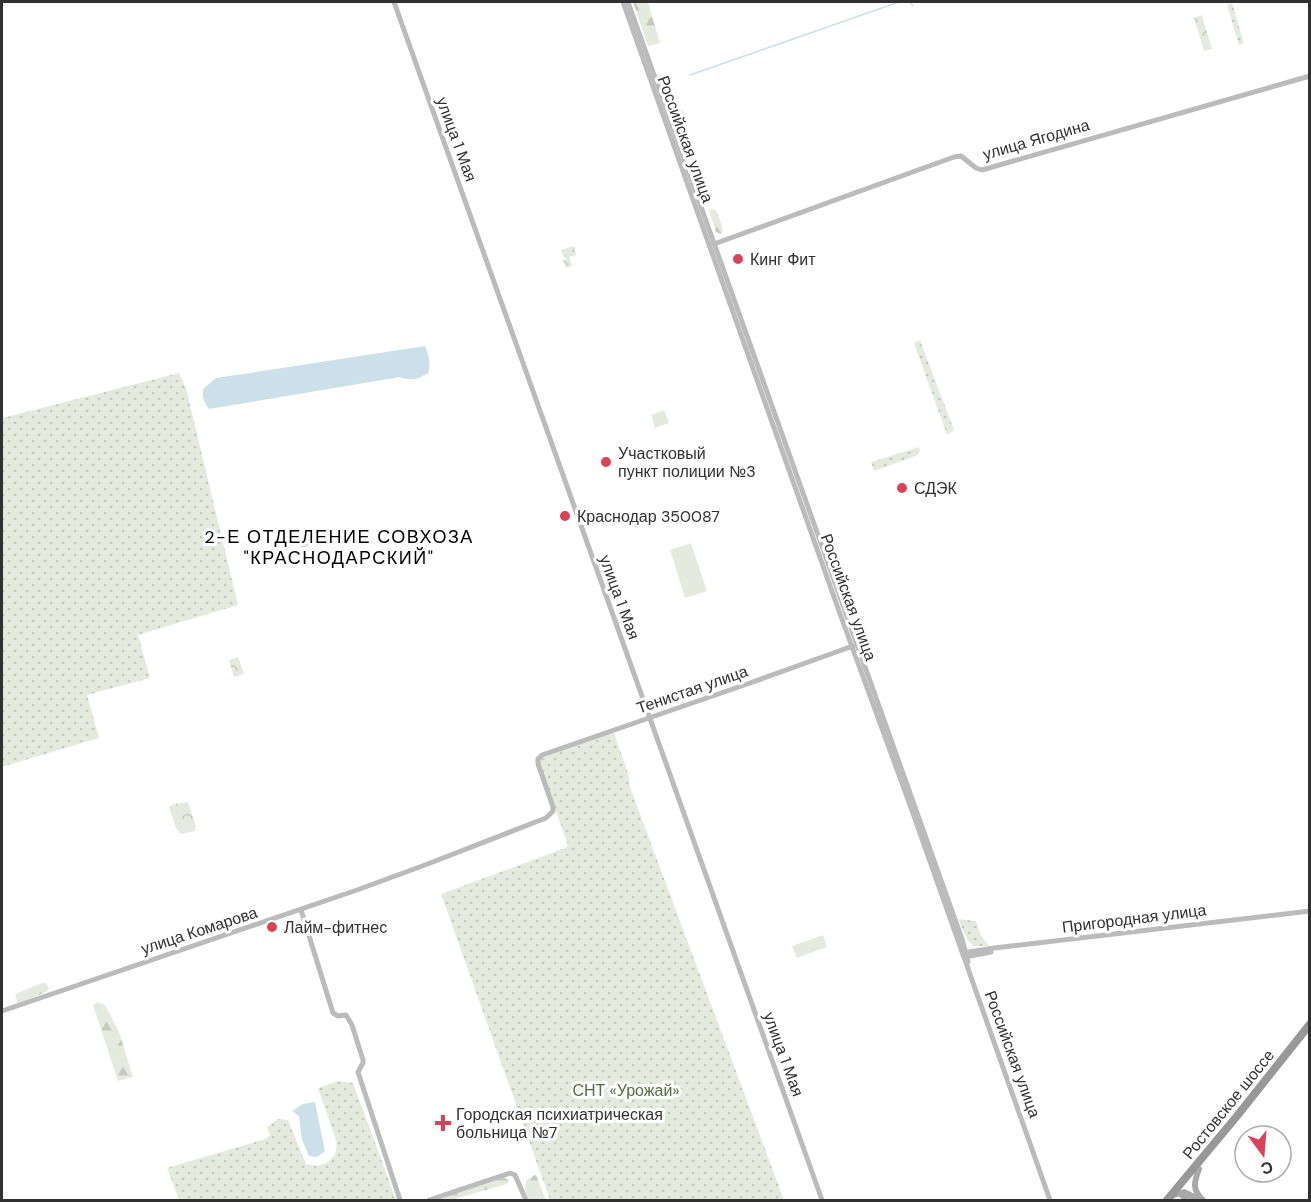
<svg xmlns="http://www.w3.org/2000/svg" width="1311" height="1202" font-family="'DM Sans',sans-serif">
	<style>
		.grass { fill: url(#grass-dots) }
		.forest { fill: url(#forest-firs) }
		.park { fill: url(#park-crowns) }
		.pitch { fill: #e5eade }
		.water { fill: #cce0e9 }
		.lines { fill: none; stroke-linecap: round; stroke-linejoin: round }
		.stream { stroke: #cce0e9; stroke-width: 1.5 }
		.secondary { stroke: #bbb; stroke-width: 5 }
		.primary { stroke: #a9a9a9; stroke-width: 6 }
		.highway { stroke: #989898; stroke-width: 8 }
		.poi-dot { fill: #db4158; stroke: #fff; stroke-width: 2 }
		.labels { text-anchor: middle; stroke-width: 6; stroke-linejoin: round; paint-order: stroke }
		.street-label { font-size: 16px; fill: #313131; stroke: #fff }
		.poi-label { font-size: 16px; fill: #313131; stroke: #fff; text-anchor: start }
		.park-label { font-size: 16px; fill: #586b41; stroke: #fff }
		.neighbourhood-label { font-size: 18px; letter-spacing: 1.5px; fill: #000; stroke: #fff }
	</style>
	<defs>
		<pattern id="grass-dots" width="8" height="8" patternUnits="userSpaceOnUse" patternTransform="scale(1.5)"><rect width="8" height="8" fill="#e5eade"/><path d="M2 2h.1M6 6h.1" fill="none" stroke="#c5c9bf" stroke-width="1.8" stroke-linecap="round"/></pattern>
		<pattern id="forest-firs" width="22" height="20" patternUnits="userSpaceOnUse" patternTransform="scale(1.5)"><rect width="22" height="20" fill="#e5eade"/><path d="M5 1l3.5 6h-7zM16 11l3.5 6h-7z" fill="#c5c9bf"/></pattern>
		<pattern id="park-crowns" width="20" height="18" patternUnits="userSpaceOnUse" patternTransform="scale(1.5)"><rect width="20" height="18" fill="#e5eade"/><path d="M2 6a3 3 0 1 1 6 0M12 15a3 3 0 1 1 6 0" fill="none" stroke="#c5c9bf"/></pattern>
	</defs>
	<rect width="100%" height="100%" fill="#fff"/>
	<g class="grass">
		<polygon points="1232,3 1244,43 1239,45 1227,5"/>
		<polygon points="920,340 954,430 947,435 914,343"/>
		<polygon points="179,373 186,388 238,605 138,635 150,678 87,695 99,738 2,767 2,418"/>
		<polygon points="919,447 920,451 918,455 874,471 871,462"/>
		<polygon points="611,732 614,733 628,773 630,787 784,1200 550,1200 441,894 565,848 568,845 539,763 542,757"/>
		<polygon points="958,919 976,921 980,934 989,946 973,946 967,939"/>
		<polygon points="338,1081 353,1083 396,1200 179,1200 167,1168 265,1139 270,1135 267,1127 278,1119 288,1120 306,1164 316,1166 327,1163 335,1155 337,1143 318,1088"/>
	</g>
	<g class="forest">
		<polygon points="633,2 648,2 660,43 648,46"/>
		<path d="M682 110C683 123 689 138 694 151 700 163 709 177 706 191L703 192 676 117 675 112Z"/>
		<path d="M714 209C720 213 721 225 723 232L721 234 716 232 709 211Z"/>
		<polygon points="42,983 46,983 49,988 46,992 18,1004 15,994"/>
		<polygon points="97,1002 105,1005 119,1032 133,1077 118,1081 93,1005"/>
		<path d="M536 1175 546 1200H529C524 1189 521 1179 536 1175Z"/>
		<polygon points="503,1178 508,1179 509,1181 507,1184 451,1200 436,1200"/>
	</g>
	<g class="park">
		<polygon points="1202,15 1212,49 1204,51 1194,18"/>
		<polygon points="574,246 576,255 569,257 572,266 566,268 563,260 568,258 564,258 561,250"/>
		<polygon points="316,533 322,542 301,548 296,538"/>
		<polygon points="238,657 244,674 234,677 229,660"/>
		<polygon points="188,802 196,827 195,831 181,834 176,828 169,807 174,804"/>
	</g>
	<g class="pitch">
		<polygon points="664,410 669,423 655,428 651,415"/>
		<polygon points="691,543 707,591 685,598 670,550"/>
		<polygon points="823,935 827,947 797,958 792,946"/>
	</g>
	<g class="water">
		<path d="M425 346C429 355 431 364 428 374 425 374 423 376 421 377 415 380 406 380 400 377L209 409C204 403 202 397 203 389L216 378Z"/>
		<polygon points="315,1102 325,1151 317,1157 309,1156 302,1140 299,1116 292,1111 303,1104"/>
	</g>
	<g class="lines">
		<g class="stream">
			<polyline points="910,2 913,6"/>
			<polyline points="690,75 899,2"/>
		</g>
		<g class="secondary">
			<polyline points="394,2 822,1200"/>
			<polyline points="623,2 839,611 910,805 1050,1200"/>
			<polyline points="628,2 962,939 968,962"/>
			<polyline points="714,244 954,157 961,156 976,168 982,170 1310,76"/>
			<polyline points="301,910 333,1013 338,1016 346,1015 352,1025 363,1060 363,1063 358,1072 400,1200"/>
			<polyline points="963,953 994,948 1310,911"/>
			<polyline points="965,957 991,952"/>
			<polyline points="2,1011 357,890 425,865 546,818 553,811 553,807 538,764 538,759 542,755 750,683 853,646"/>
			<polyline points="429,1200 510,1173 515,1175 526,1200"/>
		</g>
		<g class="primary">
			<path d="M1199 1169C1194 1182 1192 1190 1203 1200"/>
			<polyline points="1179,1193 1188,1200"/>
			<polyline points="1171,1196 1184,1192 1200,1200"/>
		</g>
		<polyline class="highway" points="1167,1200 1237,1116 1310,1024"/>
	</g>
	<g class="poi-dot">
		<circle cx="738" cy="259" r="6"/>
		<circle cx="606" cy="462" r="6"/>
		<circle cx="902" cy="488" r="6"/>
		<circle cx="565" cy="516" r="6"/>
		<circle cx="272" cy="927" r="6"/>
		<path d="M440 1114h6v6h6v6h-6v6h-6v-6h-6v-6h6z"/>
	</g>
	<g class="labels">
		<g class="street-label">
			<text transform="translate(457 139) rotate(70)" y="6">улица 1 Мая</text>
			<text transform="translate(686 139) rotate(70)" y="6">Российская улица</text>
			<text transform="translate(1036 139) rotate(-16)" y="6">улица Ягодина</text>
			<text transform="translate(620 597) rotate(70)" y="6">улица 1 Мая</text>
			<text transform="translate(849 597) rotate(70)" y="6">Российская улица</text>
			<text transform="translate(692 689) rotate(-19)" y="6">Тенистая улица</text>
			<text transform="translate(1134 918) rotate(-7)" y="6">Пригородная улица</text>
			<text transform="translate(199 930) rotate(-18)" y="6">улица Комарова</text>
			<text transform="translate(784 1054) rotate(70)" y="6">улица 1 Мая</text>
			<text transform="translate(1013 1054) rotate(70)" y="6">Российская улица</text>
			<text transform="translate(1228 1104) rotate(-51)" y="6">Ростовское шоссе</text>
		</g>
		<g class="poi-label">
			<text x="750" y="265">Кинг Фит</text>
			<text x="618" y="459">Участковый<tspan x="618" dy="18">пункт полиции №3</tspan></text>
			<text x="914" y="494">СДЭК</text>
			<text x="577" y="522">Краснодар 350087</text>
			<text x="284" y="933">Лайм-фитнес</text>
			<text x="456" y="1120">Городская психиатрическая<tspan x="456" dy="18">больница №7</tspan></text>
		</g>
		<g class="park-label">
			<text x="626" y="1096">СНТ «Урожай»</text>
		</g>
		<g class="neighbourhood-label">
			<text x="339" y="543">2-Е ОТДЕЛЕНИЕ СОВХОЗА<tspan x="339" dy="21">"КРАСНОДАРСКИЙ"</tspan></text>
		</g>
	</g>
	<rect width="1311" height="1202" fill="none" stroke="#313131" stroke-width="6"/>
	<g transform="translate(1263 1154) rotate(164)"><circle r="28" fill="#ffffff" stroke="#adadad" stroke-width="1.5"/>
	<path d="M0-4.5L10 22L0 15L-10 22Z" fill="#db4158"/>
	<text y="-9" font-size="16" font-weight="bold" text-anchor="middle" fill="#313131">С</text>
	</g>
</svg>
